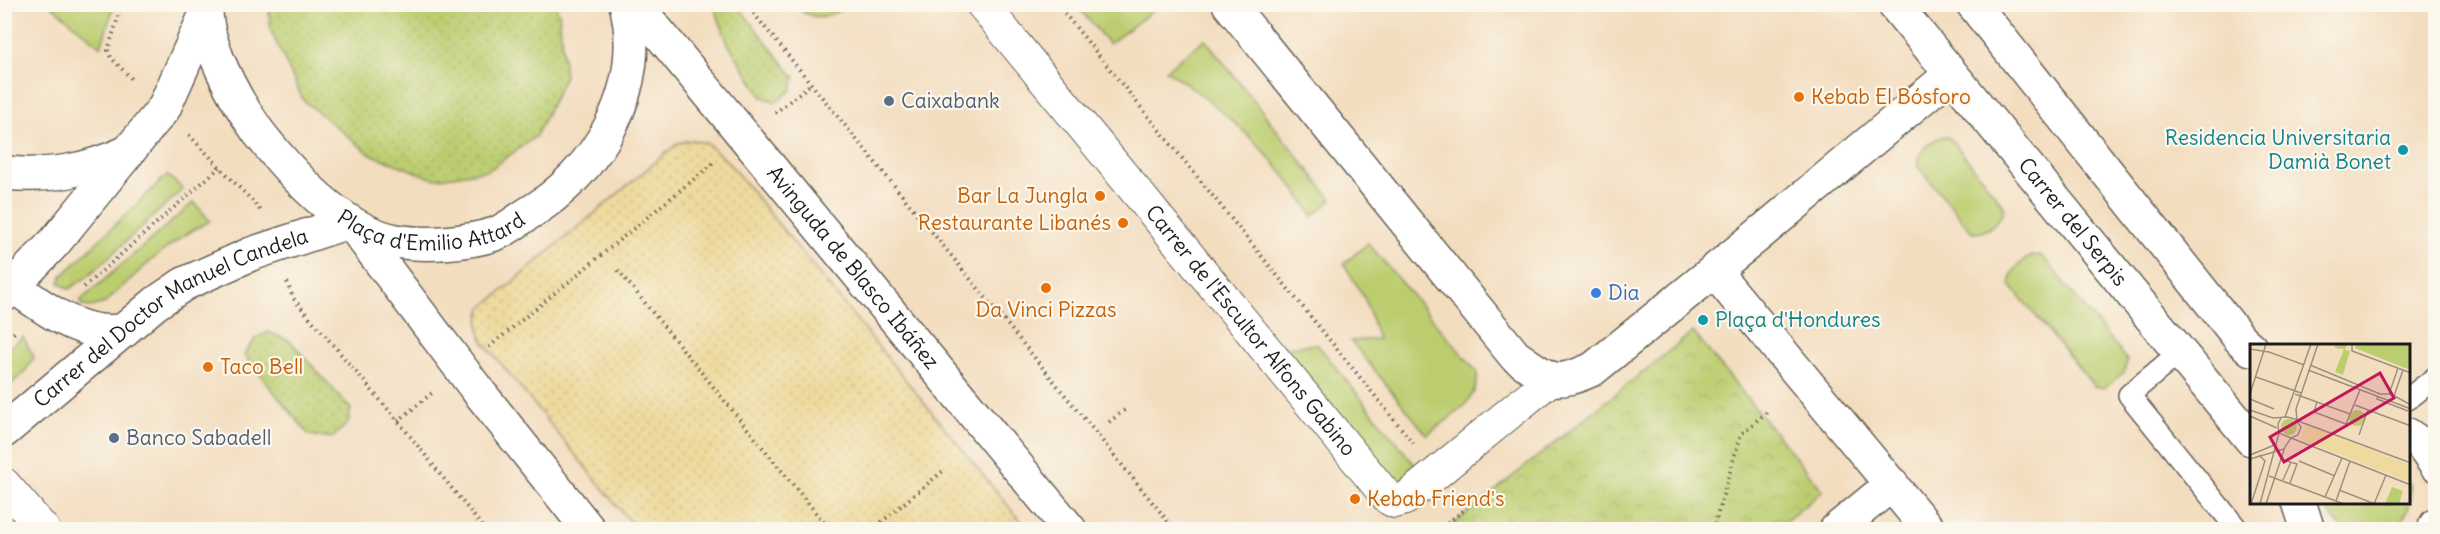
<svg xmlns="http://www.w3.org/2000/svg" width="2440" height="534" font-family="Delius,sans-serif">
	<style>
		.grass { fill: #bccd70; stroke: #6c7446; stroke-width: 1.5 }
		.sand { fill: url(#sand-dots); stroke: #857b5d; stroke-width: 1.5 }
		.park { fill: url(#park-crowns); stroke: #6c7446; stroke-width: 1.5 }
		.garden { fill: url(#garden-dots); stroke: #6c7446; stroke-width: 1.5 }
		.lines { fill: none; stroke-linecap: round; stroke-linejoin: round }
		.service-casing { stroke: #676055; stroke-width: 24 }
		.pedestrian-casing { stroke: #676055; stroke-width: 34 }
		.minor-casing { stroke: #676055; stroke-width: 36 }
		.tertiary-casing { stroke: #676055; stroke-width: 36 }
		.primary-casing { stroke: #676055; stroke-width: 36 }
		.path { stroke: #676055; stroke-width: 4; stroke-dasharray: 1.5 4.5; stroke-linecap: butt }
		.service { stroke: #fff; stroke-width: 21 }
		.pedestrian { stroke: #fff; stroke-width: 32 }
		.minor { stroke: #fff; stroke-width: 33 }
		.tertiary { stroke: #fff; stroke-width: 33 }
		.primary { stroke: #fff; stroke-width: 33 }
		.food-dot { fill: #e8710a; stroke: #fbf7ec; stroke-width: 2 }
		.service-dot { fill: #5c6f8a; stroke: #fbf7ec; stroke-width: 2 }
		.culture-dot { fill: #0f9aa8; stroke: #fbf7ec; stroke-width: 2 }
		.shop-dot { fill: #3f7fe0; stroke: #fbf7ec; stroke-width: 2 }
		.labels { text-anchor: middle; stroke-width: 4.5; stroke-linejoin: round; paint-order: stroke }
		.food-label { font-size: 21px; fill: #c56008; stroke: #fbf7ec; text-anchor: start }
		.service-label { font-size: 21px; fill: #4e5e75; stroke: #fbf7ec; text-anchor: start }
		.culture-label { font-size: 21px; fill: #0d838f; stroke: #fbf7ec; text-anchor: end }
		.street-label { font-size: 21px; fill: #1c1c1c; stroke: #fbf7ec }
		.shop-label { font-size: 21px; fill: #366cbe; stroke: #fbf7ec; text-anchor: start }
		.inset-road { fill: none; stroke: #9d907e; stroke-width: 1.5 }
		.view { fill: #c2185b; fill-opacity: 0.15; stroke: #c2185b; stroke-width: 3 }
		.inset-edge { fill: none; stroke: #1c1c1c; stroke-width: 3 }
	</style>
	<defs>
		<pattern id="sand-dots" width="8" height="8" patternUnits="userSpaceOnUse" patternTransform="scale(1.5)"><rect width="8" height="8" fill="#eeda9e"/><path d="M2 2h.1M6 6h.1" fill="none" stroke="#ccba88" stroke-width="1.8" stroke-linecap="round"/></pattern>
		<pattern id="park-crowns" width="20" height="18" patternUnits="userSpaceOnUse" patternTransform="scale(1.5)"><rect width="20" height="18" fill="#bccd70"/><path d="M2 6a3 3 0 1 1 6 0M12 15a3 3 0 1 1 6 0" fill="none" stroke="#a1af60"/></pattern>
		<pattern id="garden-dots" width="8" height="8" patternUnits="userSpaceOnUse" patternTransform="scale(1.5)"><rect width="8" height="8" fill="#bccd70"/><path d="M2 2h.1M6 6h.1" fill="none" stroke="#a1af60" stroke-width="1.8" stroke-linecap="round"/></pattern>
	</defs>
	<rect width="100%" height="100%" fill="#fbf7ec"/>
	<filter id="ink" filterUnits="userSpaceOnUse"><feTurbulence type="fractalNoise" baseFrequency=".0167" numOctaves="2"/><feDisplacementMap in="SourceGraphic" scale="12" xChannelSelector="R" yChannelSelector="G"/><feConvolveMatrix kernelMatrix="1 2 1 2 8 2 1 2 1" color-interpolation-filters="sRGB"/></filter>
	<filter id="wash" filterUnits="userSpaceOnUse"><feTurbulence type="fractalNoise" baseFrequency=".008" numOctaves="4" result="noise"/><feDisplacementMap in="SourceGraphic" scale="24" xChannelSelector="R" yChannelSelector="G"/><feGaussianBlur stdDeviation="1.35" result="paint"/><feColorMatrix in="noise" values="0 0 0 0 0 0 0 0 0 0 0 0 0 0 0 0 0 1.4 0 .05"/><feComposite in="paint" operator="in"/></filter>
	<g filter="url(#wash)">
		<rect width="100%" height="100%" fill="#f3ddbf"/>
		<g class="grass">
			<polygon points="50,5 114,5 101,47 53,7"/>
			<path d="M795 5H848C830 18 811 23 795 5Z"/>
			<polygon points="1076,5 1160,5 1109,44"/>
			<path d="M1205 39 1332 200 1313 216C1275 155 1226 110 1166 70Z"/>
			<path d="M1946 136 1951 139 2004 206C2004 218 1983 238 1971 231L1918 166C1916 152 1933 138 1946 136Z"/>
			<polygon points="167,175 183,189 87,277 69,289 59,283 62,276"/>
			<path d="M194 202 210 221C170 240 137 273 105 303L91 307 83 306 80 301Z"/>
			<path d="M1368 243 1477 372C1481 401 1447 419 1427 435L1351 341 1378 339 1365 299 1344 264Z"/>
			<path d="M2038 255 2044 258 2127 360 2124 372 2104 388 2094 386 2010 285C2009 271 2025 256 2038 255Z"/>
			<polygon points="23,337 34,357 24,373 5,389 5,351"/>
			<polygon points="1317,344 1418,469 1397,486 1284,347"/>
			<path d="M2409 481C2415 498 2407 520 2392 529H2344C2335 522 2328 514 2326 503L2408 502Z"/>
		</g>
		<path class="sand" d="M692 140 706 143 727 161 1027 529H636L484 343C478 330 477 322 482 308L678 143Z"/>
		<polygon class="park" points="1693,332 1823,491 1776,529 1447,529"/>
		<g class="garden">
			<polygon points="268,5 555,5 559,13 565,76 536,136 489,170 434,179 370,154 303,100 271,31"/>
			<polygon points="714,5 737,5 795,78 791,90 777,102 762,97 727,42"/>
			<polygon points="268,332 290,341 351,409 348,423 332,438 309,435 244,355 256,338"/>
		</g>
	</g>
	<g filter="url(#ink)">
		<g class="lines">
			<g class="service-casing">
				<g id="service">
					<polyline points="2179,353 2129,395 2238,530"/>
					<polyline points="2408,399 2436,377"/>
				</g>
			</g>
			<g class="pedestrian-casing">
				<g id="pedestrian">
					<path id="s1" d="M982 4 1389 499 1395 502 1405 499 1551 379"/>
					<polyline points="4,484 44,530"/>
				</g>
			</g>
			<g class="minor-casing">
				<g id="minor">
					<path d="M1229 4 1515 356C1550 379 1551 388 1593 369L1757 236 1950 75"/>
					<polyline points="1714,271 1929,530"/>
					<polyline points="1836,530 1892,484"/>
				</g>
			</g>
			<g class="tertiary-casing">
				<g id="tertiary">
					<path id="s2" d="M1894 4 2251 439"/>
					<polyline points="1973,4 2241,340 2251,349"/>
					<path d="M4 173C52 177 85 171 128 152"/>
					<path d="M4 280C33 299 65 327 100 331 108 332 116 331 124 331"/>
					<polyline points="2408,435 2421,444 2436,465"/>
					<polyline points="2299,502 2308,530"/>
					<polyline points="2434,530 2436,525"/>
				</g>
			</g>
			<g class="primary-casing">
				<g id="primary">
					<path id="s3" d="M206 4C204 45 236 101 259 133 291 174 342 231 396 241 425 246 467 243 495 234 506 230 517 221 526 215 598 173 647 88 626 4"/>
					<path id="s4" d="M635 4 1070 530"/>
					<polyline points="352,224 475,387 589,530"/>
					<polyline points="4,295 54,243 164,108 205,16"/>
					<path id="s5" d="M4 431 156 303 184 284 251 254 348 222"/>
				</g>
			</g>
			<g class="path">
				<polyline points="122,4 108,50 111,58 134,81"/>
				<polyline points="746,4 1175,530"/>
				<polyline points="1057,4 1414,444"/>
				<polyline points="775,113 812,83"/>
				<polyline points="189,135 259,208 261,213"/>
				<polyline points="618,270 830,530"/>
				<polyline points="287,282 293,298 398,421 485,530"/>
				<polyline points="84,287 220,167"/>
				<polyline points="4,341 15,332"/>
				<polyline points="489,347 716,161"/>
				<polyline points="398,421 432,393"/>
				<polyline points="1109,422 1126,409"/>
				<polyline points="845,530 849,526 852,530"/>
				<polyline points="872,530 944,470"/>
				<polyline points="1438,530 1467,508"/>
				<polyline points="1713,530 1741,434 1767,412"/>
			</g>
			<use href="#service" class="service"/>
			<use href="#pedestrian" class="pedestrian"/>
			<use href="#minor" class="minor"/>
			<use href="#tertiary" class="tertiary"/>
			<use href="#primary" class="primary"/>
		</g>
	</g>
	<g class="food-dot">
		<circle cx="1799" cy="97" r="6"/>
		<circle cx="1100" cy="196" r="6"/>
		<circle cx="1123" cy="223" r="6"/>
		<circle cx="1046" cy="288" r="6"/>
		<circle cx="208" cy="367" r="6"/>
		<circle cx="1355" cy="499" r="6"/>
	</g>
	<g class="service-dot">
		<circle cx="889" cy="101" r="6"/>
		<circle cx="114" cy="438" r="6"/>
	</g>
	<g class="culture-dot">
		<circle cx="2403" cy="150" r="6"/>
		<circle cx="1703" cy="320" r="6"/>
	</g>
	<circle class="shop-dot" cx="1596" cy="293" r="6"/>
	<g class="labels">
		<g class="food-label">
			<text x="1811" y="104">Kebab El Bósforo</text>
			<text x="1088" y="203" text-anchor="end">Bar La Jungla</text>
			<text x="1111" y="230" text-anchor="end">Restaurante Libanés</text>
			<text x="1046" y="317" text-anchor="middle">Da Vinci Pizzas</text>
			<text x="220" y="374">Taco Bell</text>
			<text x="1367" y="506">Kebab Friend's</text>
		</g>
		<g class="service-label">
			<text x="901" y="108">Caixabank</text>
			<text x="126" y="445">Banco Sabadell</text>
		</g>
		<g class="culture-label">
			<text x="2391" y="145">Residencia Universitaria<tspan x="2391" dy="24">Damià Bonet</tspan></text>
			<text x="1715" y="327" text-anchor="start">Plaça d'Hondures</text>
		</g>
		<g class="street-label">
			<text dy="7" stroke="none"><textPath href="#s3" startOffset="354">Plaça d'Emilio Attard</textPath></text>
			<text dy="7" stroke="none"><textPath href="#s2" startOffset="282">Carrer del Serpis</textPath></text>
			<text dy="7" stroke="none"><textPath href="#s4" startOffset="342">Avinguda de Blasco Ibáñez</textPath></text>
			<text dy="7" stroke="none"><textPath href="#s5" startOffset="204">Carrer del Doctor Manuel Candela</textPath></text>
			<text dy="7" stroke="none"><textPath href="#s1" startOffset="423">Carrer de l'Escultor Alfons Gabino</textPath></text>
		</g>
		<g class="shop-label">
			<text x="1608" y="300">Dia</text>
		</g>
	</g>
	<g transform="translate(2250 344)">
		<rect width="160" height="160" fill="#f3ddbf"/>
		<path d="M85 0H97L95 6 100 7 93 31 85 28 94 5 85 4Z" fill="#bccd70"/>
		<path d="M56 81 160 121V138L50 95Z" fill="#eeda9e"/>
		<path d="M106 0H160V26L105 4ZM99 74a8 8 0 1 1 16 0a8 8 0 1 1-16 0ZM142 143 153 147 149 160H135Z" fill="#bccd70"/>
		<path d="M31 83a8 8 0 1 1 16 0a8 8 0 1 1-16 0Z" fill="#bccd70"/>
		<path class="inset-road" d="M102 0V7L161 29M0 5 19 8 54 21M60 21 130 50H141L161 61M58 26 161 65M6 33 51 49M0 50 16 0M45 50 100 70 110 46M139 50 148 24M128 52 127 55 158 67M144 52 153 26M0 55 24 65M67 58 64 68 96 80 100 70M105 61 161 82M0 66 23 74 37 73 45 75 51 83 48 91 41 94 29 89 28 80 31 74M0 72 27 84M35 73 61 0M47 76 46 65 68 0M48 77 161 119M109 91 118 66M41 94 161 141M0 111 27 100M0 115 34 105M30 115 47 120 40 139M49 117 85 132M19 132 94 160M33 136 41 118M89 146 125 160M75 153 92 114M86 157 100 117M1 160 15 117 9 111M10 160 29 89M16 160 35 103 41 94M124 160 136 131"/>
		<path class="view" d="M130 29 144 54 34 118 20 93Z"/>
		<rect width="160" height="160" class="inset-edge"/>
	</g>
	<rect width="2440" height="534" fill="none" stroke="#fbf7ec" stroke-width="24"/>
</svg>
